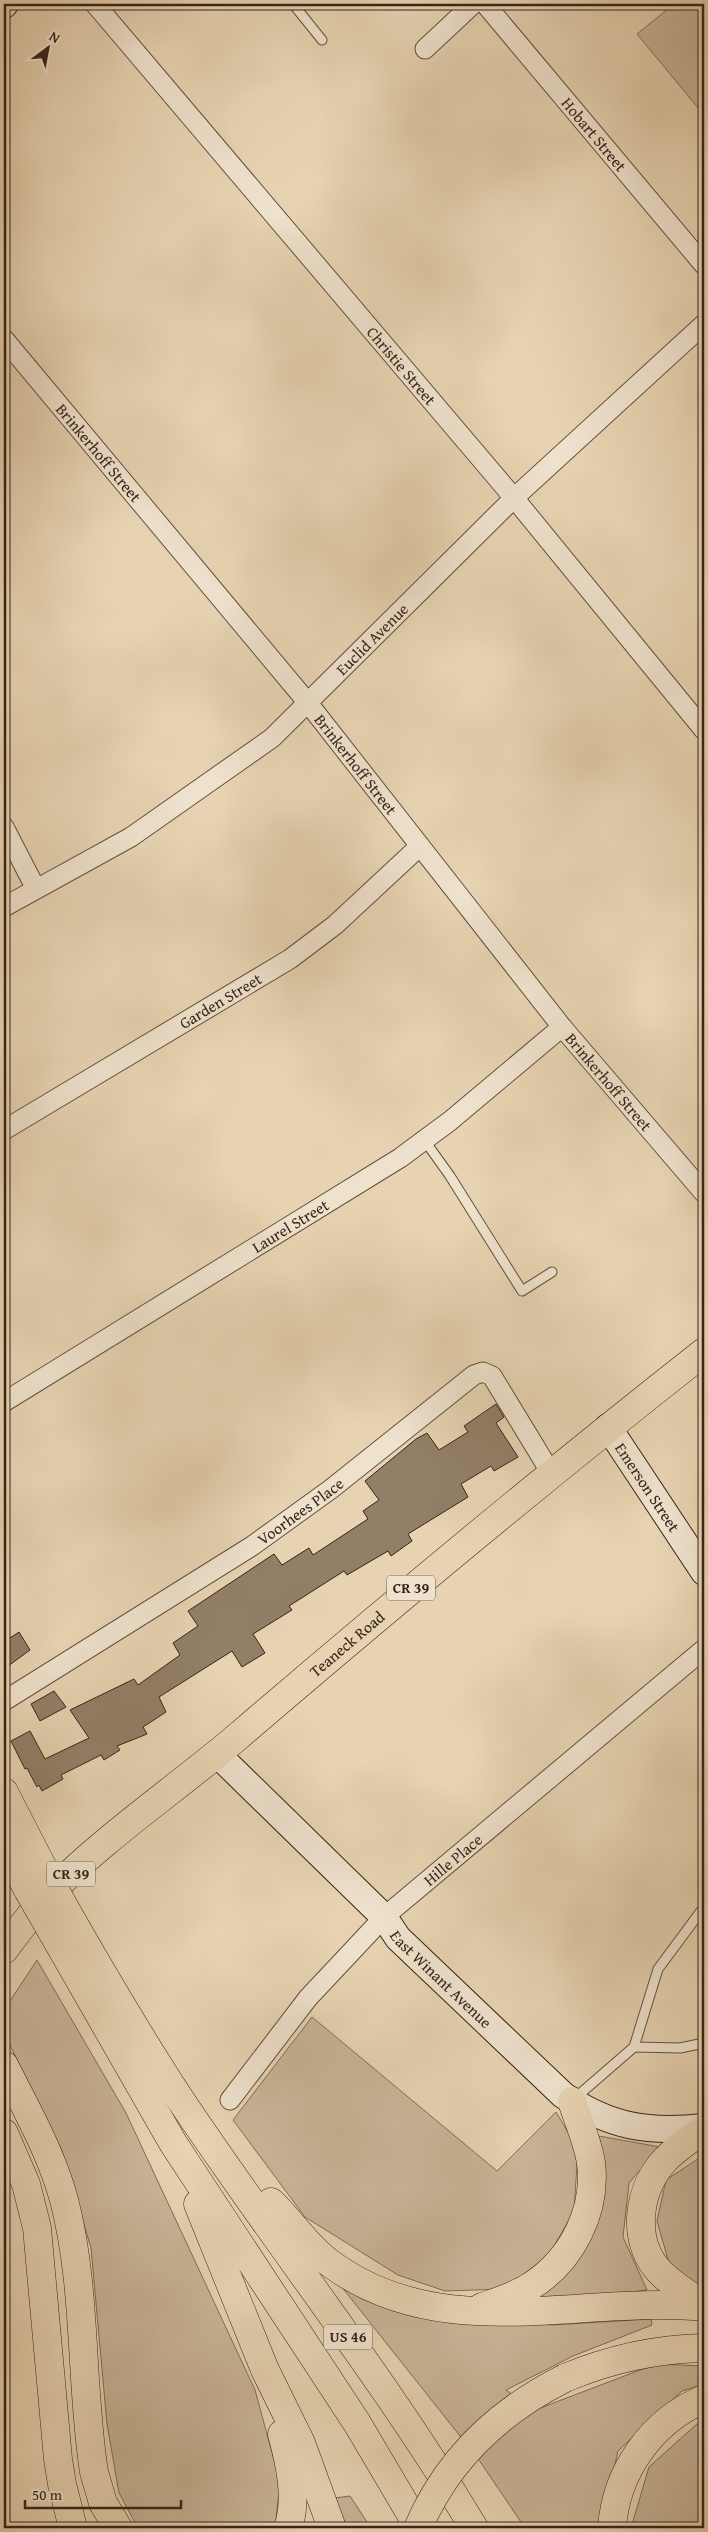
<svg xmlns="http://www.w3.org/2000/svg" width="708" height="2532" font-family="'Gentium Book Plus',serif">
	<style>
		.green { fill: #c9b598; stroke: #806c58 }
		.building { fill: #927f68; stroke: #362418 }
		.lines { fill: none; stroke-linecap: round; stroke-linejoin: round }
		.lane-casing { stroke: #62503e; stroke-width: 11 }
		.street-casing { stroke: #62503e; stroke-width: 21 }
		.secondary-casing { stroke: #362418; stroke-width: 28 }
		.primary-casing { stroke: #362418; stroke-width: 29 }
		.highway-casing { stroke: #362418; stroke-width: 29 }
		.lane { stroke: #efe2cd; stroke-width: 9 }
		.street { stroke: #efe2cd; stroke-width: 19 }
		.secondary { stroke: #efe2cd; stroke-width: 26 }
		.primary { stroke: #e7d3b2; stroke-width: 28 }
		.highway { stroke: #e7d3b2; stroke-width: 28 }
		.highway-bridge-casing { stroke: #362418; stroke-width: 29; stroke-linecap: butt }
		.highway-bridge { stroke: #e7d3b2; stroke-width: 28 }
		.labels { text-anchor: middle; stroke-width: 4.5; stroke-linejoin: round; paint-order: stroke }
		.shield { fill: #efe2cd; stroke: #6e5d4e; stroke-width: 1 }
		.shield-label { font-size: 15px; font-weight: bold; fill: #362418 }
		.street-label { font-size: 16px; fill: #362418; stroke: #efe2cd }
	</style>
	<rect width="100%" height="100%" fill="#e7d3b2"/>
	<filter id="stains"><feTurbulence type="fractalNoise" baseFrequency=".004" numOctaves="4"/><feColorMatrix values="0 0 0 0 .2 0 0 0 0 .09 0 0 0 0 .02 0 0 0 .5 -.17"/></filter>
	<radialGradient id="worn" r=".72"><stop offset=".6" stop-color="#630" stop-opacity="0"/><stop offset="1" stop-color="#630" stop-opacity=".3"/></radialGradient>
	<g class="green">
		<polygon points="674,4 704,4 704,115 637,34"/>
		<polygon points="37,1960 126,2113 255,2390 280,2482 275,2528 138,2528 119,2493 107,2424 91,2248 62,2151 4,2033 4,2010"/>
		<polygon points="312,2017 497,2171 556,2112 578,2149 574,2211 549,2255 504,2289 445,2291 398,2275 305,2217 233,2120"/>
		<polygon points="599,2136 660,2147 629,2183 623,2237 647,2290 529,2304 605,2164"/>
		<polygon points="704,2155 704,2290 669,2263 657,2221 666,2180"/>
		<polygon points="341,2286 429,2318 552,2325 651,2319 652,2325 573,2356 506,2390 535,2410 656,2364 704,2366 704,2384 682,2391 618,2451 601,2528 525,2528 479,2460"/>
		<polygon points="704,2421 704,2528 631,2528 649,2467 698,2423"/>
		<polygon points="350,2496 371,2528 343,2528 335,2498"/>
	</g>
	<g class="building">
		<polygon points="496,1404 504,1417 496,1423 518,1457 494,1471 491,1466 461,1484 468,1497 408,1534 412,1541 391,1556 388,1551 347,1575 344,1571 289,1606 292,1610 253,1634 265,1653 242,1667 232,1651 159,1697 166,1712 143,1727 147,1734 117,1746 120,1750 104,1760 101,1755 61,1775 63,1779 42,1791 39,1785 37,1787 27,1768 25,1769 11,1741 30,1731 45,1759 89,1738 70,1710 134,1679 138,1685 180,1655 173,1643 198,1626 188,1611 274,1554 282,1565 309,1548 313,1555 368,1519 363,1511 379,1500 365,1481 416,1439 427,1433 439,1450 468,1432 464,1426"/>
		<polygon points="19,1632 30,1650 4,1669 4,1642"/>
		<polygon points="54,1691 66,1707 40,1721 31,1704"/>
	</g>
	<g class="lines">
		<g class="lane-casing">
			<g id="lane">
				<polyline points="293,4 322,40"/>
				<polyline points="425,1141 450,1176 522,1291 552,1272"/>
				<polyline points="634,2047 680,2048 704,2043"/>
				<polyline points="574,2099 634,2047 658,1969 704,1907"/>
			</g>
		</g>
		<g class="street-casing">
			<g id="street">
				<path id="s1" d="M95 4 514 498 704 730"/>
				<path id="s2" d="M485 4 704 265"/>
				<polyline points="425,49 473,4"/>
				<path id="s3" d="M4 339 308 703 562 1027 704 1193"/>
				<polyline points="4,827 36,889"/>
				<path id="s4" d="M4 907 131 837 272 738 514 498 704 324"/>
				<path id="s5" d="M4 1130 290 959 335 925 420 846"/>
				<path id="s6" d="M4 1402 400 1158 450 1121 562 1027"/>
				<path id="s7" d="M4 1701 252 1546 331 1489 474 1375 483 1372 492 1376 551 1473"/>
				<path id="s8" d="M230 2100 308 1998 384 1917 704 1649"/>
			</g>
		</g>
		<g class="secondary-casing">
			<g id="secondary">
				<polyline points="4,5 5,4"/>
				<path id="s9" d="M608 1427 704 1572"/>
				<path id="s10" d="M217 1754 384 1917 398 1938 563 2095C610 2127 648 2133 704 2127"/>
			</g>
		</g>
		<g class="primary-casing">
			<g id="primary">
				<path id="s11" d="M4 1950C17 1933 30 1915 44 1899 102 1839 172 1792 236 1738 390 1606 545 1477 704 1352"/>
			</g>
		</g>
		<g class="highway-casing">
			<g id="highway">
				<polyline points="4,1792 45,1872"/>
				<polyline points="4,1845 28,1890"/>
				<path d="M67 1912C103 1975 140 2038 180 2099 276 2243 385 2379 474 2528"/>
				<polyline points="51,1930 173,2143 357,2423 419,2528"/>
				<path d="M4 2065C26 2109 51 2152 64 2200 87 2288 80 2382 94 2472L103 2503 118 2528"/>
				<path d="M704 2129C691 2139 676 2148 665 2160 638 2189 631 2239 658 2270 671 2284 688 2294 704 2305"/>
				<polyline points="4,2133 26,2184 37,2228 58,2459 62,2484 73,2528"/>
				<path d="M271 2202C292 2222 307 2247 331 2264 444 2346 578 2295 704 2307"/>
				<polyline points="198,2204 265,2370 301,2443 332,2528"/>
				<path d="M482 2307C499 2301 516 2296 531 2286 572 2260 597 2211 591 2163 588 2142 578 2121 572 2101"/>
				<path d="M565 2378C610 2359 655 2349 704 2348"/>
				<path d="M282 2434C290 2463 298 2499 288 2528"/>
				<path d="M612 2528C616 2471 652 2421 704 2399"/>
			</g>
		</g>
		<use href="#lane" class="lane"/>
		<use href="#street" class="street"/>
		<use href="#secondary" class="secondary"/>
		<use href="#primary" class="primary"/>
		<use href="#highway" class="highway"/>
		<g class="highway-bridge-casing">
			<g id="highway-bridge">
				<polyline points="45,1872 67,1912"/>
				<polyline points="28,1890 51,1930"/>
				<path d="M418 2528C447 2460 499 2411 565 2378"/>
			</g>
		</g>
		<use href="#highway-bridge" class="highway-bridge"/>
	</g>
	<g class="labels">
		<g class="shield">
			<rect x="387" y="1575.5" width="48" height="25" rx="4"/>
			<rect x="47" y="1861.5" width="48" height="25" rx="4"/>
			<rect x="324" y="2324.5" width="48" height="25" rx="4"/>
		</g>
		<g class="shield-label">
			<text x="411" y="1593">CR 39</text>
			<text x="71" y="1879">CR 39</text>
			<text x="348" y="2342">US 46</text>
		</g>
		<g class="street-label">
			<text dy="6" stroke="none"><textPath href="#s2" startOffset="170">Hobart Street</textPath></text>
			<text dy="6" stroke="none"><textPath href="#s1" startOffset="474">Christie Street</textPath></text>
			<text dy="6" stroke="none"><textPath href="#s3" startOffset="148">Brinkerhoff Street</textPath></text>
			<text dy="6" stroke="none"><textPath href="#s4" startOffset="458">Euclid Avenue</textPath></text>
			<text dy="6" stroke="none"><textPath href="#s3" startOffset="552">Brinkerhoff Street</textPath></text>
			<text dy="6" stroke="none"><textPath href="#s5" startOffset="252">Garden Street</textPath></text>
			<text dy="6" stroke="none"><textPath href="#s3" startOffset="958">Brinkerhoff Street</textPath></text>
			<text dy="6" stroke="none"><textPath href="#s6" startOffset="336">Laurel Street</textPath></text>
			<text dy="6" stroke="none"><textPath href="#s9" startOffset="72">Emerson Street</textPath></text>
			<text dy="6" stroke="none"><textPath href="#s7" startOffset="352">Voorhees Place</textPath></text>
			<text dy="6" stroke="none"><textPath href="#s11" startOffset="461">Teaneck Road</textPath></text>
			<text dy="6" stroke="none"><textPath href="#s8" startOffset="329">Hille Place</textPath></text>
			<text dy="6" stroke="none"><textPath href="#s10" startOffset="318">East Winant Avenue</textPath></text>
		</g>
	</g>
	<rect width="708" height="2532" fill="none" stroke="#e7d3b2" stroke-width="20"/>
	<rect x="5" y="5" width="698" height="2522" fill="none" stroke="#362418" stroke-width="2.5"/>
	<rect x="10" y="10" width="688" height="2512" fill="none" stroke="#362418"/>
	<g transform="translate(48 48) rotate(32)" stroke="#efe2cd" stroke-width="4" paint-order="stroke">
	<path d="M0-4L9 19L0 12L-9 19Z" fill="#362418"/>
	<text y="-8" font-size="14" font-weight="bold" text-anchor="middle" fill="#362418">N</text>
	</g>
	<path d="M25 2500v8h156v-8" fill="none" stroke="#362418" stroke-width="2.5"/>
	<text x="32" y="2500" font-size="15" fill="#362418" stroke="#efe2cd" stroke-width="4" paint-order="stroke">50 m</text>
	<rect width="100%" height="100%" filter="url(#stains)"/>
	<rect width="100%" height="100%" fill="url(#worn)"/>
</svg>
